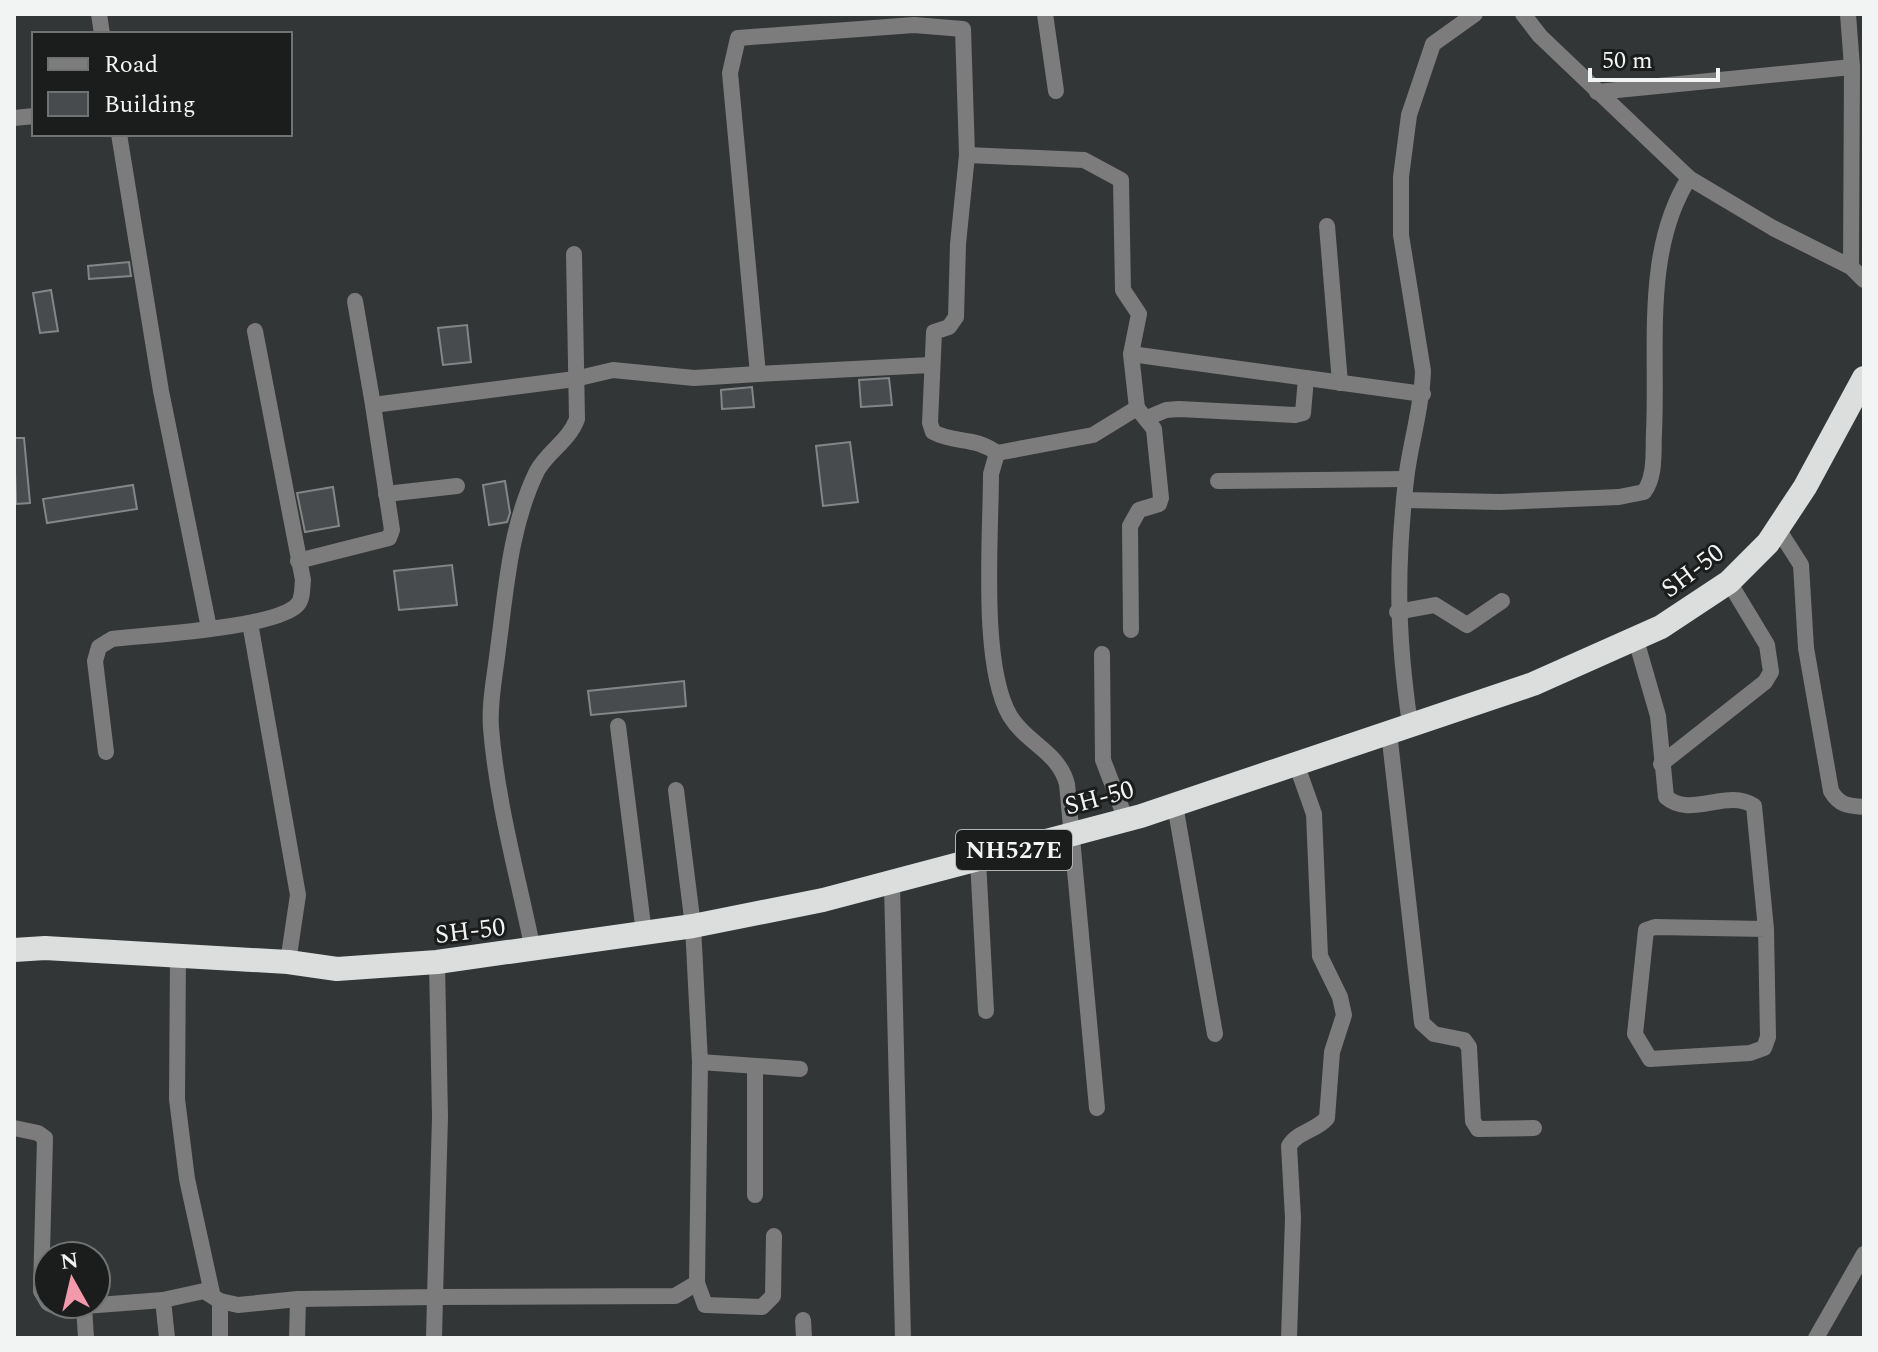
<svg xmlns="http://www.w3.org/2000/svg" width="1878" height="1352" font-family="Spectral,serif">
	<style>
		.building { fill: #484b4d; stroke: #838687; stroke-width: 2 }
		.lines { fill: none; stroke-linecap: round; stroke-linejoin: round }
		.street { stroke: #7b7c7b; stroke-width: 16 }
		.highway { stroke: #dbdedd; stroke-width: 24 }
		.labels { text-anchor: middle; stroke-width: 6; stroke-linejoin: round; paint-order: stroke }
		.shield { fill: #1b1d1d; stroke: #b2b4b4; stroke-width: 2 }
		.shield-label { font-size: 24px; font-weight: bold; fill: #f2f4f4 }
		.street-label { font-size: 26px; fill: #f2f4f4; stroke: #1b1d1d }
	</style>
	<rect width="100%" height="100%" fill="#323636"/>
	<g class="building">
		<polygon points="129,262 131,276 89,279 88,266"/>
		<polygon points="51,290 58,331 40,333 33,293"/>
		<polygon points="467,325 471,362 443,365 438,328"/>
		<polygon points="889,378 892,405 861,407 859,380"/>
		<polygon points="752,387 754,407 722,409 721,390"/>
		<polygon points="14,438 24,438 30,503 16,504"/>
		<polygon points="850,442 858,502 823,506 816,446"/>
		<polygon points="505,481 510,513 507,522 489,525 483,485"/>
		<polygon points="133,485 137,509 47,523 43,499"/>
		<polygon points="333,487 339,526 305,532 297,493"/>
		<polygon points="452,565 457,605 399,610 394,571"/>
		<polygon points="684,681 686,706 591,715 588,691"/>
	</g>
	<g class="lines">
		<g class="street">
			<polyline points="99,14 102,34"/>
			<polyline points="1045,14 1056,91"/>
			<polyline points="1523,14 1540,36 1689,178 1773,228 1851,267 1864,280"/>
			<polyline points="1848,14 1852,67 1851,267"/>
			<polyline points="1597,92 1852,67"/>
			<polyline points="14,118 34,116"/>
			<polyline points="119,134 161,391 209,628"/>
			<polyline points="967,155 1084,160 1121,180 1123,290 1139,314 1131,354 1137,408 1093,435 997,453"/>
			<polyline points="1327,226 1340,383"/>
			<polyline points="355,301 373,405"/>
			<polyline points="1131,354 1423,394"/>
			<path d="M930 365 758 374 730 73 738 38 914 25 963 29 967 155 958 244 956 317 949 327 934 332 930 423 933 432C956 444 974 436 997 453L991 474C991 535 980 665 1010 716 1027 744 1058 751 1067 784L1097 1108"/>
			<polyline points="1147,418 1166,410 1179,409 1295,415 1303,413 1306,378"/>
			<polyline points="1218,481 1406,479"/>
			<polyline points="386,494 457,486"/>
			<path d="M1405 500 1500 502 1619 497 1644 492C1656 476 1653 451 1654 432 1658 348 1643 251 1689 178"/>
			<path d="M1778 529 1801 565 1806 648 1831 791C1839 805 1848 806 1864 807"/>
			<polyline points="298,561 389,538 392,530 373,405 575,379 613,370 694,378 758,374"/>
			<polyline points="1397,612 1435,605 1467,625 1502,601"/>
			<polyline points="250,623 298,895 288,962"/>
			<polyline points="1131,630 1130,526 1139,510 1159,504 1161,498 1154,429 1137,408"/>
			<path d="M1636 640 1658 716 1666 797C1691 819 1727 788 1754 806L1766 929 1655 927 1646 930 1635 1034 1650 1059 1750 1053 1764 1048 1768 1037 1766 929"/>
			<polyline points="1102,654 1103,760 1126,820"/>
			<path d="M1410 724C1397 635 1396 570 1406 480 1410 443 1422 409 1423 371L1401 235V177L1409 115 1433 44 1475 14"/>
			<polyline points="618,726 644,933"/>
			<polyline points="1389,732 1422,1023 1434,1034 1464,1040 1469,1047 1473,1121 1478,1129 1534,1128"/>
			<path d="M106 752 95 661 99 647 112 639C146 635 279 628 298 604 303 598 302 587 303 580L255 331"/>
			<polyline points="1661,764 1765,682 1771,672 1767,645 1729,582"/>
			<polyline points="1175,805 1215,1034"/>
			<polyline points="978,860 986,1011"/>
			<polyline points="892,885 903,1338"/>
			<path d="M533 950C518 877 497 803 491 728 489 702 495 676 498 649 506 590 510 526 537 471 548 451 569 441 577 419L574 254"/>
			<polyline points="178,956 177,1099 187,1179 212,1293"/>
			<polyline points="700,1062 800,1069"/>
			<polyline points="755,1066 755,1195"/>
			<polyline points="14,1128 38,1133 45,1138 41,1291 48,1303"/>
			<polyline points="697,1283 705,1305 762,1307 773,1296 774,1236"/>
			<polyline points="298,1299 435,1297 440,1117 437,962"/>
			<polyline points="163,1300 167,1338"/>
			<polyline points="220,1301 220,1338"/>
			<polyline points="50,1304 59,1308 163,1300 204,1291 220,1301 238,1305 298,1299 297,1338"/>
			<polyline points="84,1306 86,1338"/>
			<polyline points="803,1320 804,1338"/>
			<polyline points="434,1338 435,1297 675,1296 697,1283 700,1062 693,926 676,790"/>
			<path d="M1289 1338 1293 1218 1289 1146C1298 1131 1316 1131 1327 1118L1332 1052 1344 1015 1340 997 1320 956 1314 814 1297 766"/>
			<polyline points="1816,1338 1864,1254"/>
		</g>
		<polyline class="highway" points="14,950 45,948 288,962 337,969 437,962 693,926 823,900 1141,816 1533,684 1661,627 1729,582 1768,543 1805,487 1864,378"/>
	</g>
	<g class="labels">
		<rect class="shield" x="956" y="830" width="116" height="40" rx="6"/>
		<g class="shield-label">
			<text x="1014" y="858">NH527E</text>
		</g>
		<g class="street-label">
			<text transform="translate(1692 570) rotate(-37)" y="9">SH-50</text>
			<text transform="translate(1099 797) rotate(-15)" y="9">SH-50</text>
			<text transform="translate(470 930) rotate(-7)" y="9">SH-50</text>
		</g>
	</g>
	<rect width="1878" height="1352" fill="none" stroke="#f2f4f4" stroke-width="32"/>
	<rect x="32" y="32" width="260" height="104" fill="#1b1d1d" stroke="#717373" stroke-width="2"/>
	<rect x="48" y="58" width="40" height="12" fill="#7b7c7b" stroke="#717373" stroke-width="2"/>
	<text x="104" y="72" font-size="24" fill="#f2f4f4">Road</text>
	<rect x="48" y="92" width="40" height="24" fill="#484b4d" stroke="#717373" stroke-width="2"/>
	<text x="104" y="112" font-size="24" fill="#f2f4f4">Building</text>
	<g transform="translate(72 1280) rotate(352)"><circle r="38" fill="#1b1d1d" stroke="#717373" stroke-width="2"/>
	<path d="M0-6L14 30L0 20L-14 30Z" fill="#f29aac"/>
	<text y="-12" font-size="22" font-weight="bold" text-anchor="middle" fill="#f2f4f4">N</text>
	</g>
	<path d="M1590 68v12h128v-12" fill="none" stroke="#f2f4f4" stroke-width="4"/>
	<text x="1602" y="68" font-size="24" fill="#f2f4f4" stroke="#1b1d1d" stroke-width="6" paint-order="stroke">50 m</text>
</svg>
